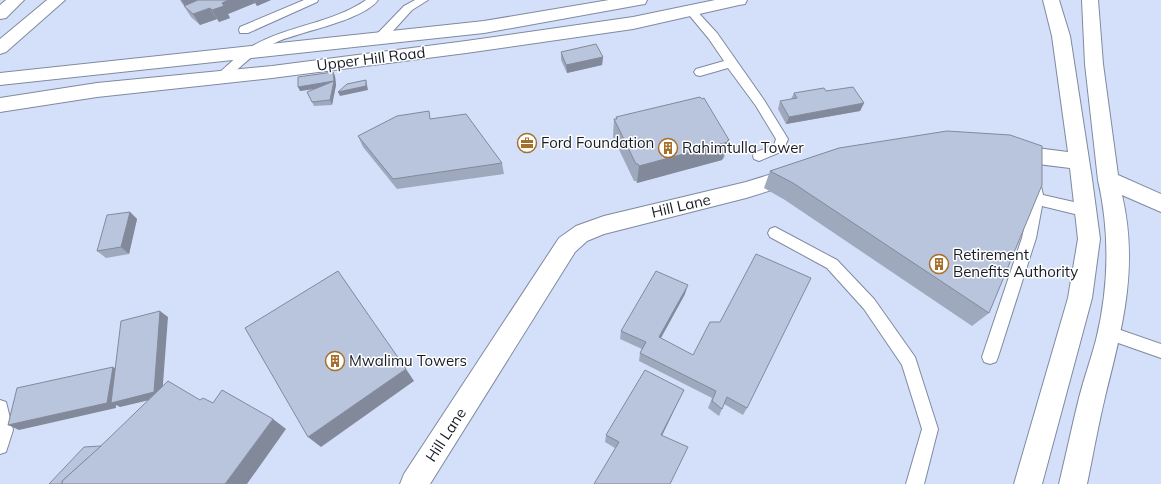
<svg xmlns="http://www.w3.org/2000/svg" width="1161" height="484" font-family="Mulish,sans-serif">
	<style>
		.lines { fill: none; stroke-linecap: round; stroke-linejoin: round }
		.lane-casing { stroke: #7f8aa1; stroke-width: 2 }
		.street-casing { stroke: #7f8aa1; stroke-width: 2 }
		.secondary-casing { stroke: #7f8aa1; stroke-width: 2 }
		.lane { fill: #fff; fill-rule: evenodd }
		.street { fill: #fff; fill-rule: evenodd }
		.secondary { fill: #fff; fill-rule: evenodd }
		.wall { fill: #9fa9be }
		.shaded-wall { fill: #82899b }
		.building { fill: #b9c4dd; stroke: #82899b }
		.labels { text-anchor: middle; stroke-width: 3; stroke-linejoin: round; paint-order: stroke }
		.street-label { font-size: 15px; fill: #181c25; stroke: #fff }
		.poi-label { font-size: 15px; fill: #181c25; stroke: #fff; text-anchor: start }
	</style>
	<rect width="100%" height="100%" fill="#d4e0f9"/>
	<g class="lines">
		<g class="lane-casing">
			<g id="lane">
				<polygon points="304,0 318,0 317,2 248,33 240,33 239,30 240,27"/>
				<path d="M366 0H378C364 20 303 31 279 41 258 50 244 63 227 79H219L217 76C220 71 226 67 230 63 268 25 324 29 366 0Z"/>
				<polygon points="415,0 428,0 412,10 383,42 375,42 373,39 375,36 404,6"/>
				<polygon points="690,7 694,8 717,33 764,100 788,139 783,151 759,161 754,159 753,156 754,153 774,145 776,139 756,106 728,68 700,76 696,75 694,72 696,69 724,61 709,39 685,10"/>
				<polygon points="1034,176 1039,177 1043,195 1087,205 1092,207 1094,211 1092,215 1087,217 1042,206 1036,238 998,357 996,362 990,364 984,362 982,357 1022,238 1030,199 1027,181 1029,177"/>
				<polygon points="775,227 837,260 874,299 915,357 938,429 924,484 906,484 922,429 902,365 864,309 827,268 770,237 768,233 770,229"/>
				<polygon points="1109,326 1161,344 1161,358 1104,338 1101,333 1104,328"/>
				<polygon points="0,400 6,402 13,430 6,452 0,454"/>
			</g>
		</g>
		<g class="street-casing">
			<g id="street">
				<polygon points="1043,0 1059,0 1070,36 1092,179 1100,239 1092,298 1042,484 1014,484 1068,298 1078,239 1070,168 1013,161 1006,158 1003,153 1006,148 1013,145 1068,152 1052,36"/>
				<path d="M1082 0H1098L1103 64 1118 175 1161 194V212L1122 195C1139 268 1122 328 1105 397 1098 426 1093 455 1087 484H1059C1066 455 1072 426 1079 398 1084 378 1091 359 1096 340 1109 287 1110 233 1098 180L1085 64Z"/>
				<polygon points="794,167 801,169 804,175 801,181 746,198 604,234 587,241 575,252 430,484 400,484 404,474 559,238 576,226 604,216 746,182"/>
			</g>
		</g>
		<g class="secondary-casing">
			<g id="secondary">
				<polygon points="6,0 24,0 6,18 0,19 0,5"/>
				<polygon points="47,0 65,0 6,52 0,54 0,39"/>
				<polygon points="609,0 647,0 645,4 639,5 484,33 0,85 0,73 484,21"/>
				<polygon points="715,0 747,0 745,4 739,5 633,29 466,53 272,78 97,97 0,112 0,98 97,83 272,66 466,41 633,17"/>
			</g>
		</g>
		<use href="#lane" class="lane"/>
		<use href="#street" class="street"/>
		<use href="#secondary" class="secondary"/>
	</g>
	<g class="wall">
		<polygon points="180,0 271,0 257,6 255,3 228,14 230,18 219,22 217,19 200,25 191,17"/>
		<polygon points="561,52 603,57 602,65 567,73 561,60"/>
		<polygon points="333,72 335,76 336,85 332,105 314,106 307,92 314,89 300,91"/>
		<polygon points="826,91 864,103 860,111 786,124 778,109 780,101 791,99 794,93"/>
		<polygon points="616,117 729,140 724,158 722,160 637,183 636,181 634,181 613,137 614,119 616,119"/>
		<polygon points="431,119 502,163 504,174 397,189 363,147 358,136"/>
		<polygon points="839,148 989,313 972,326 785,200 764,188 770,171"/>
		<polygon points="130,212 137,219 129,254 106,258 97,251"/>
		<polygon points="685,294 661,338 747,408 743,415 724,404 722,409 719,416 708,408 712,398 639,361 640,353 642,349 620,339 621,331"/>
		<polygon points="684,390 680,398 662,435 615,448 605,442 606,435"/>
	</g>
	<g class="shaded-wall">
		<polygon points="181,0 199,0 185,6"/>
		<polygon points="229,0 254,0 255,3 228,14 230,18 219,22 212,10 222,3"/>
		<polygon points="254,0 271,0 257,6"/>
		<polygon points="210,8 217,19 200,25 193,14"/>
		<polygon points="603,57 602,65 567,73 566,65"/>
		<polygon points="333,72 335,76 336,85 332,105 330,100 333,86 300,91 298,87"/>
		<polygon points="366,80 368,90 340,96 338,92"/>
		<polygon points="864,103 860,111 786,124 789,117"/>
		<polygon points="729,140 722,160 637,183 639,166"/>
		<polygon points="130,212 137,219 129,254 121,247"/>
		<polygon points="688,285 685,294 657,345 659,337"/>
		<polygon points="160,311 168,317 162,397 120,407 116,405 116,408 19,430 8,425 113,367 122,372"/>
		<polygon points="406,369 414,381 321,447 308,437"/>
		<polygon points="684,390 680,398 659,442 661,435"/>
		<polygon points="273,419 286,429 247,484 225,484"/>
	</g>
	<g class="building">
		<polygon points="198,0 229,0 222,3 224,6 212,10 210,8 193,14 184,6"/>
		<polygon points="596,44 603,57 566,65 561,52"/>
		<polygon points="333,72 334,81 298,87 298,77"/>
		<polygon points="366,80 366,86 338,92 347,84"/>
		<polygon points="334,81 330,100 312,102 307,92"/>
		<polygon points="853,87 864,103 789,117 780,101 797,98 794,93 824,88 826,91"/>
		<polygon points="700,97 702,99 704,98 729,140 727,141 728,142 639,166 638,164 636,164 614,119 617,119 616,117"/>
		<polygon points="429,111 430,119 466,114 502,163 393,179 358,136 397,116"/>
		<polygon points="947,131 1010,135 1042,146 1042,185 989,313 793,183 770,171 839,148"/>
		<polygon points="130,212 121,247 97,251 107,215"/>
		<polygon points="756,254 811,278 747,408 727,397 722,409 712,401 716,391 640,353 646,342 621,331 656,271 688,285 659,337 693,355 710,322 720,322"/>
		<polygon points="338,271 406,369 308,437 245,328"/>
		<polygon points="160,311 154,392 111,403 121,321"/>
		<polygon points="113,367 107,403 8,425 17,388"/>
		<polygon points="645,370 684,390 661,435 688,447 670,484 594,484 619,442 606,435"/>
		<polygon points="168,381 200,400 203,398 213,403 222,390 273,419 225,484 62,484 62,481 106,441"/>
		<polygon points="101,446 62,481 62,484 49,484 84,447"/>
	</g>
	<defs>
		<g id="office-ring" transform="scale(1)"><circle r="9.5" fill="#fff" stroke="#a6702a" stroke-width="1.5"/><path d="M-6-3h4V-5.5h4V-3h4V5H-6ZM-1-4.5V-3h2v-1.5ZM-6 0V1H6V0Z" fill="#a6702a"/></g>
		<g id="building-ring" transform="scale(1)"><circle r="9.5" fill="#fff" stroke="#a6702a" stroke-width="1.5"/><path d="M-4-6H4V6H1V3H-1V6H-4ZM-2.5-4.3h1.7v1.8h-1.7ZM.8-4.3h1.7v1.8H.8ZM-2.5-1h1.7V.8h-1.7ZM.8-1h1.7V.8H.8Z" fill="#a6702a"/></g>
	</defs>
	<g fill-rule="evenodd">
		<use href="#office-ring" x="527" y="143"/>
		<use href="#building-ring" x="668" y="148"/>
		<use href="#building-ring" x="939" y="264"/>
		<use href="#building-ring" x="335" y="361"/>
	</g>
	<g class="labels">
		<g class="street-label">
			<text transform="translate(371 59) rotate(-7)" y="5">Upper Hill Road</text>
			<text transform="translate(681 206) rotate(-13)" y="5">Hill Lane</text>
			<text transform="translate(446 435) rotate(-57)" y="5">Hill Lane</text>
		</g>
		<g class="poi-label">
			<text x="541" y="148">Ford Foundation</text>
			<text x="682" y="153">Rahimtulla Tower</text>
			<text x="953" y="260">Retirement<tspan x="953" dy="17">Benefits Authority</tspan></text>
			<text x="349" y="366">Mwalimu Towers</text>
		</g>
	</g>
</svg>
